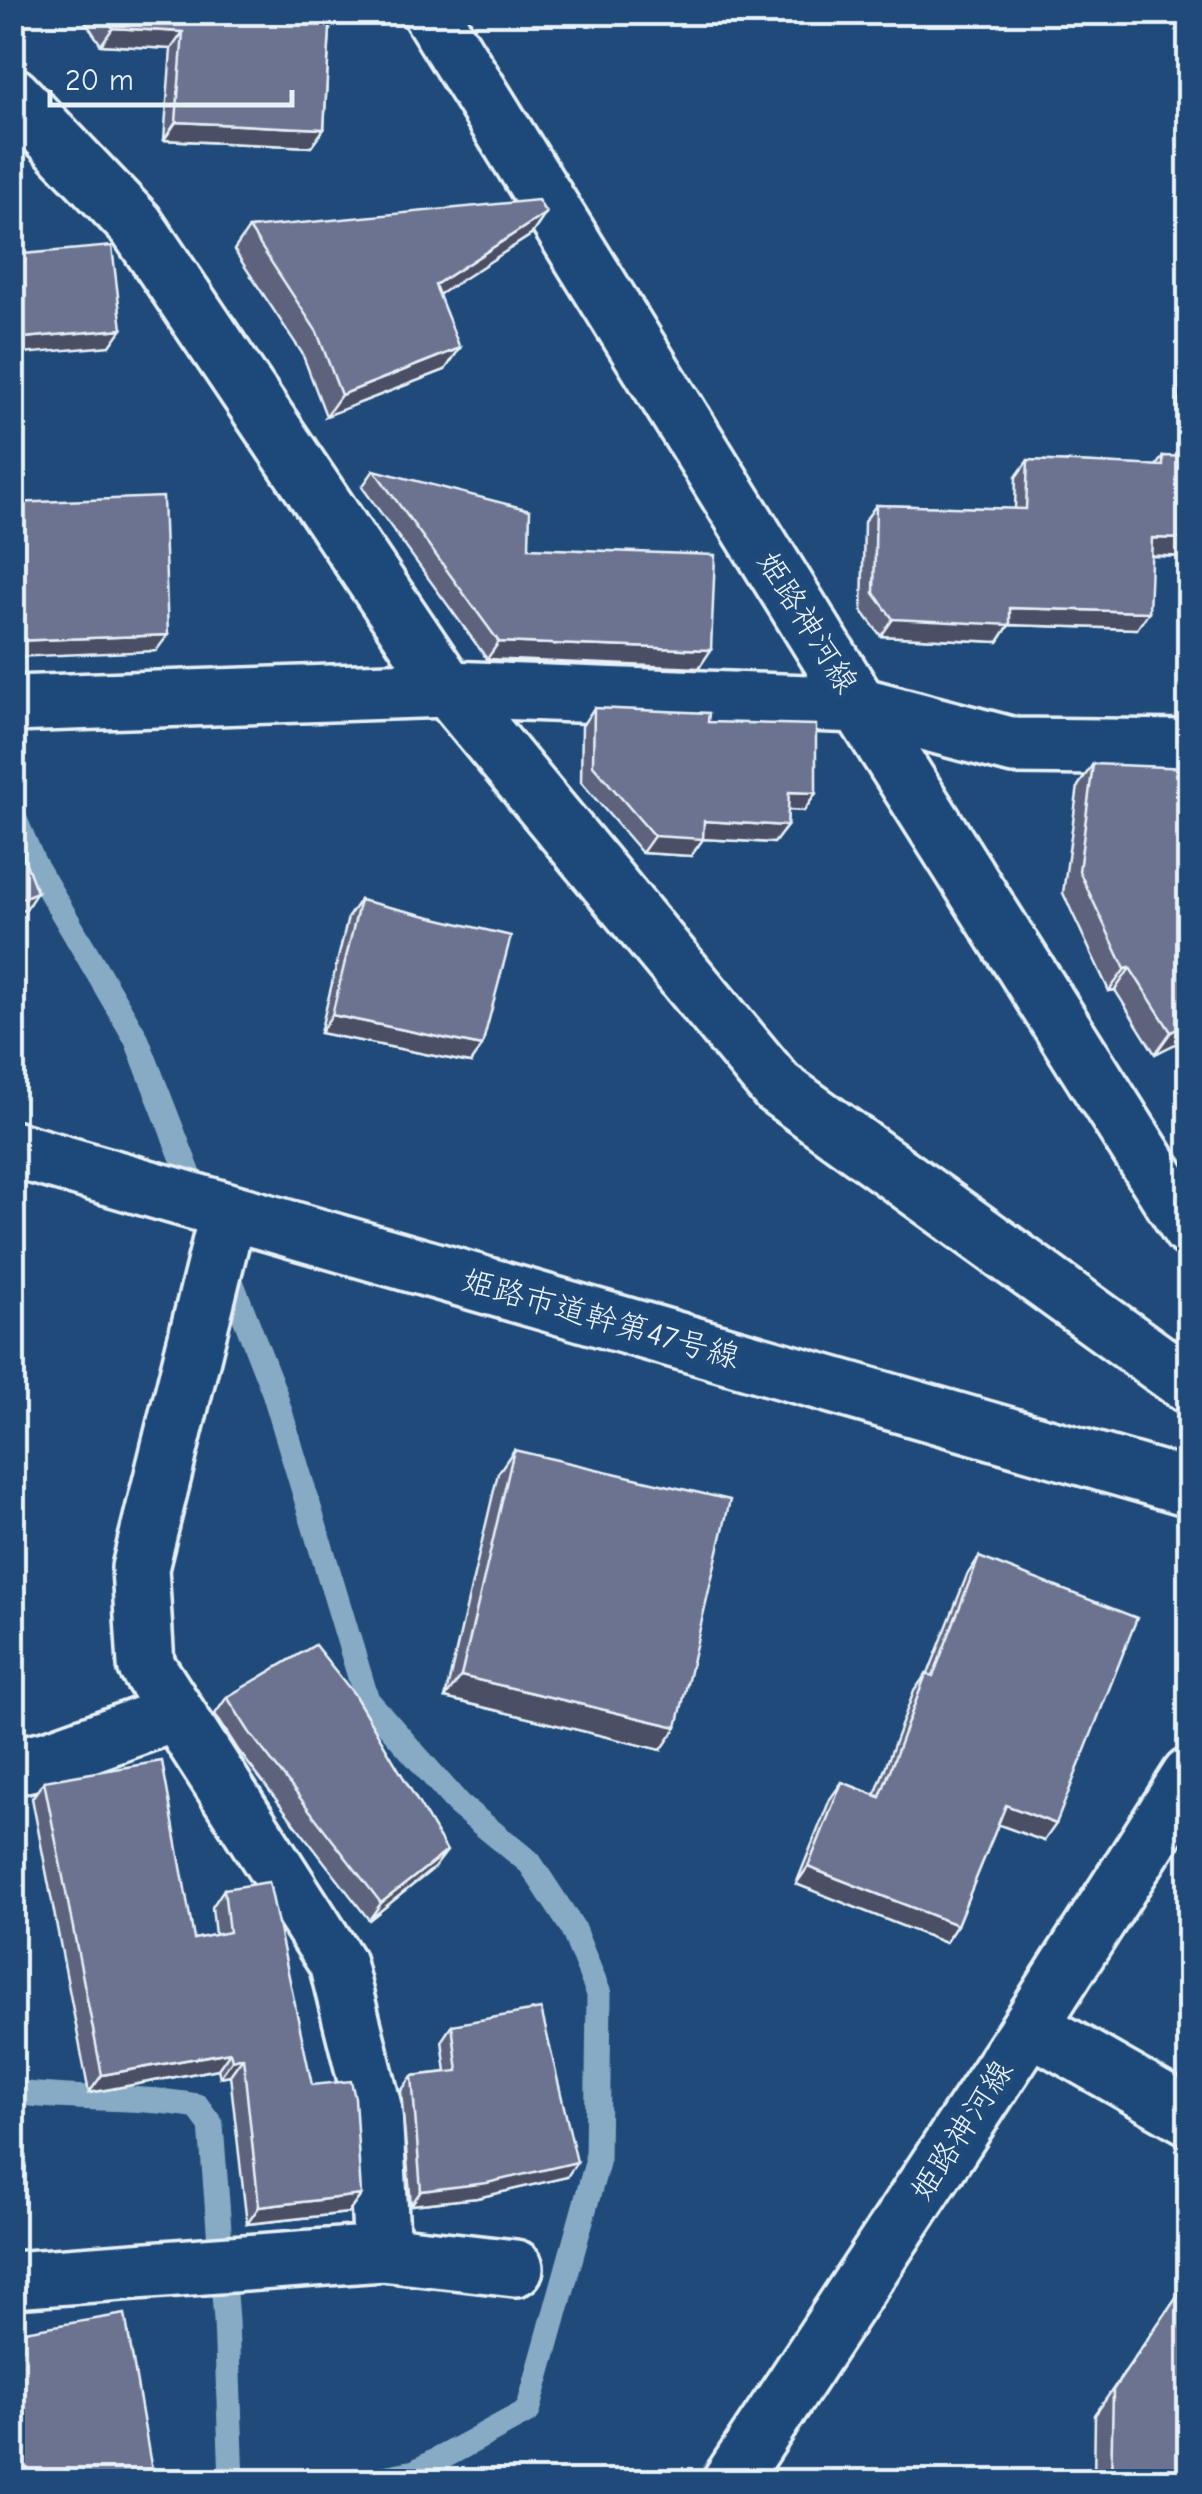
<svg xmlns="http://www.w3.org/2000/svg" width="1202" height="2494" font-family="'Comic Neue','Klee One',sans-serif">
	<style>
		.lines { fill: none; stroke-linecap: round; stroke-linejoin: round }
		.stream { stroke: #87abc4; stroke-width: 25 }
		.street-casing { stroke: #e8f1f8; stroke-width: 62 }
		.secondary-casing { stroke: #e8f1f8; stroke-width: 62 }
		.primary-casing { stroke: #e8f1f8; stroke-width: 62 }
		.street { stroke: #1f4a7a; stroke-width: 55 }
		.secondary { stroke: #1f4a7a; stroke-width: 55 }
		.primary { stroke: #1f4a7a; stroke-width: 55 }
		.wall { fill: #5d637d; stroke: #e8f1f8; stroke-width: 2.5 }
		.shaded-wall { fill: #4c5066; stroke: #e8f1f8; stroke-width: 2.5 }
		.building { fill: #6c7391; stroke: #e8f1f8; stroke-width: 2.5 }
		.labels { text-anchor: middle; stroke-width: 10; stroke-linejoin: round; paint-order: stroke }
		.street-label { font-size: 32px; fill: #e8f1f8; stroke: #1f4a7a }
	</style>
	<rect width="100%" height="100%" fill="#1f4a7a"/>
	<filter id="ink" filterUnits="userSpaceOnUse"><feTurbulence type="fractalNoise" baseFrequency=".01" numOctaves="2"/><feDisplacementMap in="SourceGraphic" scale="20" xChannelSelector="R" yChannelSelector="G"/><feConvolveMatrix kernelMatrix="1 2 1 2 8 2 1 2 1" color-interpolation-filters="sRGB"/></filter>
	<g filter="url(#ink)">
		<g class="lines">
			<g class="stream">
				<polyline points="12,813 33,862 136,1038 199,1200"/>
				<polyline points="225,1266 274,1392 367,1700 459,1805 530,1863 572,1927 599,1994 597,2163 528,2411 415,2472 363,2482"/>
				<path d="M12 2092C74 2101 136 2095 197 2106L211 2125 226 2320 232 2482"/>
			</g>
			<g class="street-casing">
				<g id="street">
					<polyline points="12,95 136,225 448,689 777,1087 1190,1386"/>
					<polyline points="12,704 448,689 859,705 1014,746 1190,748"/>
					<polyline points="228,1212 140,1568 146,1665 337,1963 374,2111 382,2253"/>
					<polyline points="12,1767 50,1758 176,1713"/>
					<polyline points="1030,2026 1190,2117"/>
					<polyline points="12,2280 382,2253 515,2268"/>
				</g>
			</g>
			<g class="secondary-casing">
				<polyline id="secondary" points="12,1149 1190,1488"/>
			</g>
			<g class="primary-casing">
				<g id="primary">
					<polyline points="430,12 859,705 1190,1229"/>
					<polyline points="730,2482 1030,2026 1190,1776"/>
				</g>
			</g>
			<use href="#street" class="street"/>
			<use href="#secondary" class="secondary"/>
			<use href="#primary" class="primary"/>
		</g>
		<g class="wall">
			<polygon points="79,12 331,12 324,129 311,147 164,140 171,49 101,45"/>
			<polygon points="546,213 531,235 439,294 445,370 326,416 302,353 234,250 249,228"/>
			<polygon points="1190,349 1190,557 1151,556 1137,629 1009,625 998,642 881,636 862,611 864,522 876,505 1015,509 1016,477 1028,460 1156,466 1163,456 1177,457 1180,362"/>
			<polygon points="374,470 529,548 699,668 487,659 362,487"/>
			<polygon points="594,708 708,722 816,793 804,811 788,810 787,826 774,843 703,839 691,856 642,853 581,782 582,726"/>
			<polygon points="1093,764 1186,822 1190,823 1190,1049 1187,1038 1155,1054 1115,990 1109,991 1063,893 1078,786"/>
			<polygon points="360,900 470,1063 320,1033 348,917"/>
			<polygon points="514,1450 661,1750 445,1698 498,1473"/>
			<polygon points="979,1557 1044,1841 998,1824 957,1925 945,1943 796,1884 830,1799 842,1782 875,1795 914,1691 926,1674 928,1674 967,1575"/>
			<polygon points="227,1697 434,1868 369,1920 238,1750 215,1714"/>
			<polygon points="44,1781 194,1939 215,1935 212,1907 224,1889 361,2195 348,2213 247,2224 230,2075 220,2077 218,2069 89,2093 32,1798"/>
			<polygon points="452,2025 567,2177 477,2198 411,2205 401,2091 412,2076 446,2072 442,2040"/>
			<polygon points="1190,2277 1190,2482 1094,2482 1095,2415"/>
		</g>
		<g class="shaded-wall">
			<polygon points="113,28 183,32 171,49 101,45"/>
			<polygon points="176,122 324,129 311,147 164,140"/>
			<polygon points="546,213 531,235 420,307 435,285"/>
			<polygon points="122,329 110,346 12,355 12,339"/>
			<polygon points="460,348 445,370 326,416 341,395"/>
			<polygon points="1152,538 1190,539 1190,557 1140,555"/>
			<polygon points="1010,608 1149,612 1137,629 1009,625 998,642 881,636 893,619"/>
			<polygon points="168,635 156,651 12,657 12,641"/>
			<polygon points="499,642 711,650 699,668 487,659"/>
			<polygon points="789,792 816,793 804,811 776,809"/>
			<polygon points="704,821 787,826 774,843 703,839 691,856 642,853 654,836"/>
			<polygon points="37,892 26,909 12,914 12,902"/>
			<polygon points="1130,968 1115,990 1109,991 1125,969"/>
			<polygon points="332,1015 482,1046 470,1063 320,1033"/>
			<polygon points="1190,1022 1190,1034 1187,1038 1155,1054 1171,1032"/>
			<polygon points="461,1676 677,1727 661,1750 445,1698"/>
			<polygon points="1006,1805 1056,1824 1044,1841 994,1823"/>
			<polygon points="447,1851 434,1868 369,1920 381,1903"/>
			<polygon points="808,1867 957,1925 945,1943 796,1884"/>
			<polygon points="230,2052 218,2069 89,2093 102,2075"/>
			<polygon points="243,2057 230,2075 220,2077 232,2060"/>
			<polygon points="577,2162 567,2177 477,2198 411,2205 421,2191"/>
			<polygon points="361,2195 348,2213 247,2224 259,2207"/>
			<polygon points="152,2471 144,2482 90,2482"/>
		</g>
		<g class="building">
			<polygon points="103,12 331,12 324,129 176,122 183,32 113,28"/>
			<polygon points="538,200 546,213 435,285 460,348 341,395 317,332 249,228"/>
			<polygon points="112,246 122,329 12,339 12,255"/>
			<polygon points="1190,420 1190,539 1152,538 1149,612 1010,608 1010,625 893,619 874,593 876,505 1026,509 1028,460 1163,466 1163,456 1188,457"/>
			<polygon points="374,470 530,510 529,548 715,555 711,650 499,642"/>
			<polygon points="163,497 168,635 12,641 12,503"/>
			<polygon points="594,708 709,713 708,722 816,725 816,793 789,792 787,826 704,821 703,839 654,836 593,765"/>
			<polygon points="1093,764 1189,768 1186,822 1190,823 1190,1022 1171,1032 1130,968 1125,969 1079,871"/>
			<polygon points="12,827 37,892 12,902"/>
			<polygon points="360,900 511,936 482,1046 332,1015"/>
			<polygon points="514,1450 730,1500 677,1727 461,1676"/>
			<polygon points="979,1557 1137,1618 1056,1824 1006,1805 957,1925 808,1867 842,1782 880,1797 926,1674 933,1676"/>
			<polygon points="315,1645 354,1694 447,1851 381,1903 250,1733 227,1697"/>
			<polygon points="162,1761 194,1939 229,1932 224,1889 269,1882 312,2085 351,2081 355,2098 361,2195 259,2207 243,2057 232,2060 230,2052 102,2075 44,1781"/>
			<polygon points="541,2009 577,2162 487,2183 421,2191 412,2076 458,2071 452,2025"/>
			<polygon points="1190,2278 1190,2482 1111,2482 1113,2390"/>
			<polygon points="125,2314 152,2471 90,2482 12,2482 12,2333"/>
		</g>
	</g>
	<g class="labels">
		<g class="street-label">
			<text transform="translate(808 622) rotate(58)" y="11">姫路神河線</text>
			<text transform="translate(601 1318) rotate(16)" y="11">姫路市道幹第47号線</text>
			<text transform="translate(961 2130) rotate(-57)" y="11">姫路神河線</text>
		</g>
	</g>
	<rect width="1202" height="2494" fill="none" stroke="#1f4a7a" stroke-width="50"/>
	<rect x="25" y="25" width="1152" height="2444" fill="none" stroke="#e8f1f8" stroke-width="4" filter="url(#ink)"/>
	<path d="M50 90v15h242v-15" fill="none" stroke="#e8f1f8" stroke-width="5"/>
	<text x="65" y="90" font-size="30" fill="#e8f1f8" stroke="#1f4a7a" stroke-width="8" paint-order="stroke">20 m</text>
</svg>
